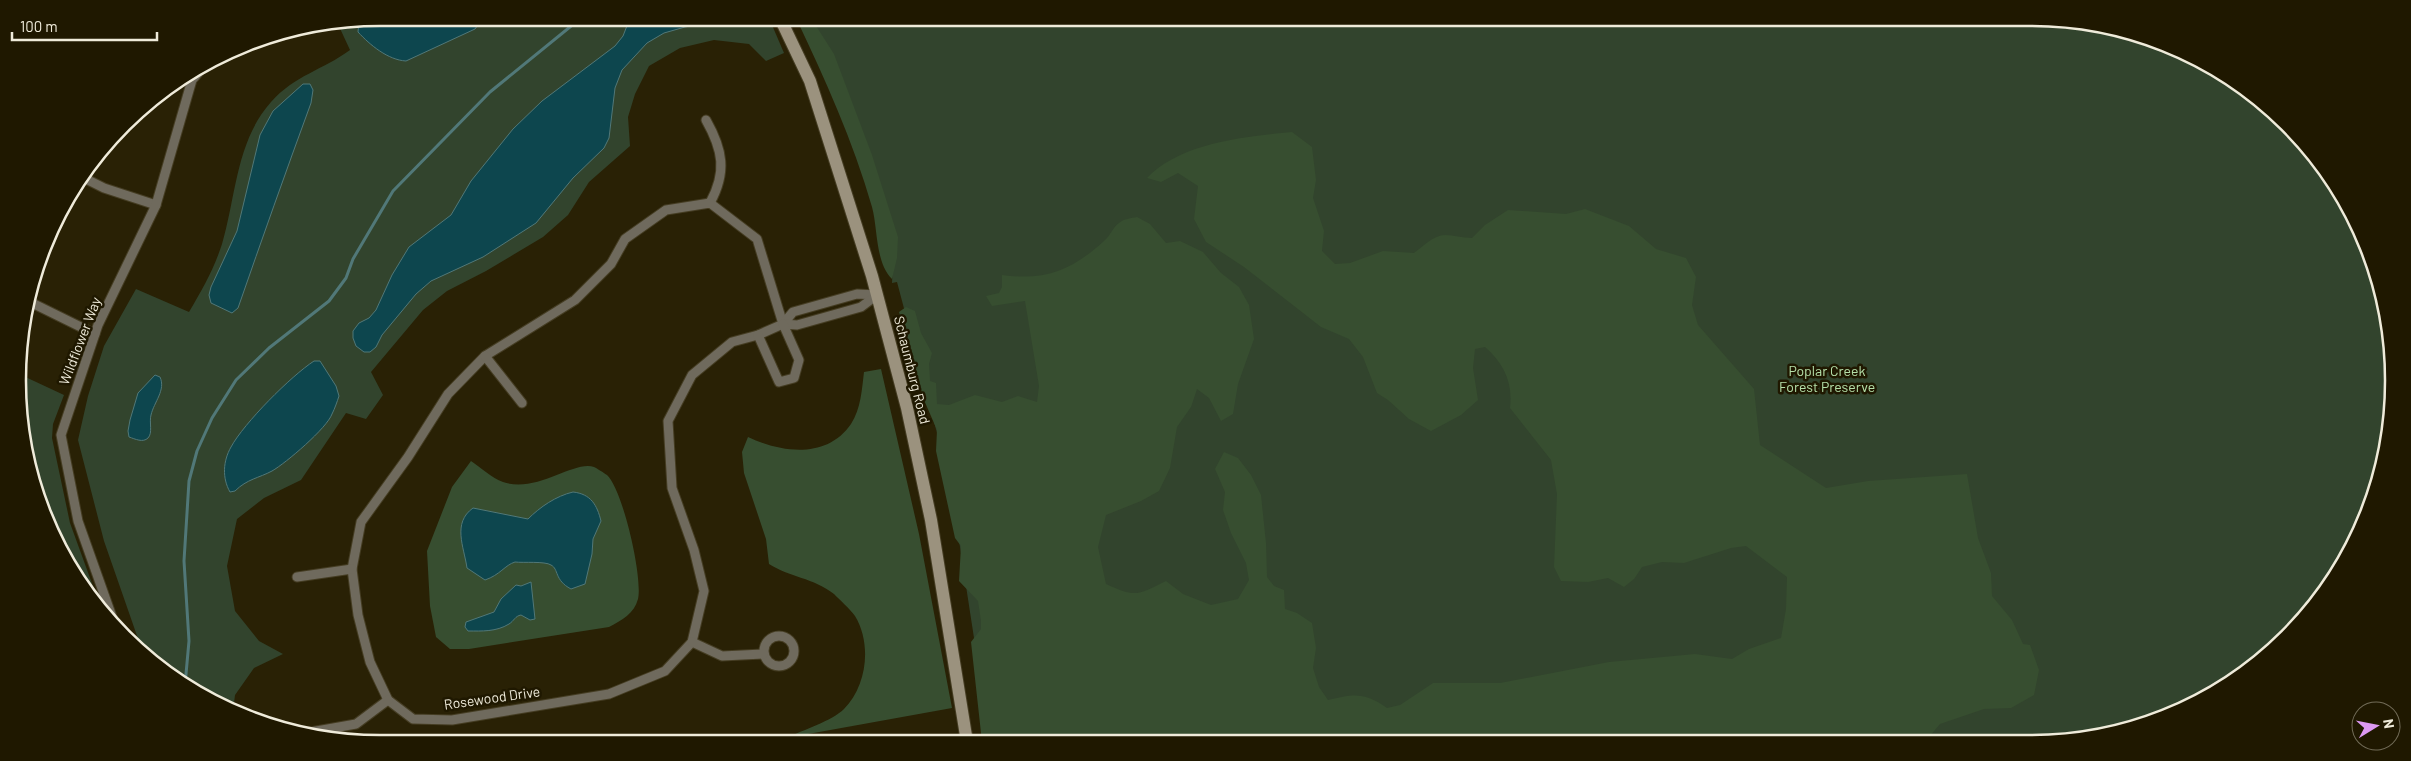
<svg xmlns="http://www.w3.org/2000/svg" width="2411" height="761" font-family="Barlow,sans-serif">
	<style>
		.green { fill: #32442d }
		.forest { fill: #374e30 }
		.water { fill: #0d464e; stroke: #517878 }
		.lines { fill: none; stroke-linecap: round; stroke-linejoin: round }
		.stream { stroke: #517878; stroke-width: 3 }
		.minor-casing { stroke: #453d23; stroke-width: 11 }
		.secondary-casing { stroke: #453d23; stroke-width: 14 }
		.minor { stroke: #6f6a5d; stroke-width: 9 }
		.secondary { stroke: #9b927e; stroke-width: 12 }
		.labels { text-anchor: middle; stroke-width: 5; stroke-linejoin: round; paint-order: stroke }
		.street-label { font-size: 14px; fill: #efebda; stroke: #1f1800 }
		.park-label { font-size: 14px; fill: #b5e0a9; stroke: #1f1800 }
		.rim { fill: none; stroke: #efebda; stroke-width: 2.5 }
	</style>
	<rect width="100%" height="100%" fill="#292105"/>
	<g class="green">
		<path d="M381 18H769L784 53 766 61 749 44 714 40 680 48 649 66 635 94 628 117 630 146 589 182 568 215 543 237 486 271 447 291 423 310 371 372 383 395 366 419 346 413 301 480 264 498 237 519 227 566 235 611 259 641 283 654 254 668 235 695 233 711 179 682 143 653 104 541 78 440 88 396 104 346 136 289 189 312C202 290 214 269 222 244 236 197 236 141 271 102 295 75 323 70 350 50L337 22Z"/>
		<path d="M802 18H2030L2102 25 2170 45 2232 79 2287 124 2332 179 2366 242 2387 310 2393 381 2386 452 2345 562 2287 637 2191 706 2078 740 990 742 950 482 897 282 892 283C894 255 881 227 872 201 851 139 826 78 802 18Z"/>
		<polygon points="19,374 64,395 53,424 52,438 70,523 102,611 79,582 30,474 18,405"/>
	</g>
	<g class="forest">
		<path d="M796 18H811L834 54 872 155 898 237 897 258 892 279C875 262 878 229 872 207 853 141 825 79 796 18Z"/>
		<path d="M1292 132 1312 147 1316 180 1313 198 1324 231 1322 251 1335 264 1350 263 1383 251 1414 253C1422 247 1434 235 1445 235 1454 235 1462 238 1472 238L1485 225 1508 210 1566 214 1585 209 1629 226 1656 249 1686 258 1696 277 1692 305 1698 325 1754 389 1760 445 1826 488 1868 481 1967 474 1978 538 1991 573 1992 596 2012 620 2023 644 2030 645 2039 670 2034 695 2011 708 1984 709 1940 724 1929 737V741L982 742 971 642 981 629V621L978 601 959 581 961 546 955 538 936 451 937 430 924 400 899 312 906 307 915 311 921 333 932 353 929 364 930 381 936 383 937 404 949 405 975 395 1002 402 1018 396 1037 402 1039 386 1025 301 992 306 986 296 999 293 1002 287V275C1046 281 1072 270 1104 241 1110 236 1113 227 1119 223 1123 219 1132 218 1137 217L1150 224 1166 243 1180 241 1203 252 1221 273 1239 287 1249 305 1254 339 1238 384 1233 414 1221 421 1209 398 1197 389 1191 407 1177 427 1170 468 1159 491 1141 501 1106 515 1098 547 1106 584C1137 598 1137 595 1166 581L1183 594 1211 605 1238 599 1249 580 1246 563 1231 533 1223 510 1225 492 1215 469 1224 452 1238 458 1251 475 1261 495 1266 543 1267 577 1274 586 1284 590 1285 609 1297 613 1312 623 1316 648 1313 668 1319 687 1328 700C1354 694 1364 692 1387 708L1400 705 1433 683H1500L1609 662 1695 654 1732 659 1749 649 1781 638 1786 609 1787 577 1746 546 1731 548 1684 563 1662 562 1642 567 1634 579 1624 587 1608 578 1588 582 1561 581 1554 567 1557 494 1551 460 1510 408C1513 382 1504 364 1485 347L1475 349 1473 368 1478 400 1461 415 1431 431 1409 419 1388 400 1377 393 1363 357 1349 339 1321 327 1244 267 1206 242 1194 219 1198 186 1178 173 1161 182 1147 178C1179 143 1247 136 1292 132Z"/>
		<path d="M881 369 919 534 952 708 786 738C803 730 832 721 844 709 867 686 872 644 855 616 850 609 840 600 834 594 814 578 789 577 769 564L766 539 744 473 742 452 748 437C782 453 827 459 851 424 861 409 862 388 864 372Z"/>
		<path d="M471 461C480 467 492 478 503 482 536 494 574 460 594 467 598 469 604 473 607 475 623 490 643 578 638 599 634 614 622 620 609 627L469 649H450L436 637 430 606 427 551 452 487Z"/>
	</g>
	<g class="water">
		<path d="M380 18H483L475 29 406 61C388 60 370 45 358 32L359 20Z"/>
		<polygon points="630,18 729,18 730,26 701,24 685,27 664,33 647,43 622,70 615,88 609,138 604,148 573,178 536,223 483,257 431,281 416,294 382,335 376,347 370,352 364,352 356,346 353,338 353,331 359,323 369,318 376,310 392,275 409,247 451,215 471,181 513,129 542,101 615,46 623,36"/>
		<path d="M303 84H310L313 90 311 103C286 171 262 239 238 308L232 313 211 303 209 295 211 287 237 231 260 135 273 111Z"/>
		<path d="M314 361H320L336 386 339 396C337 402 335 408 332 414 327 428 286 463 272 471 259 478 247 479 235 491L230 492C222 478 223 461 231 447 244 423 291 376 314 361Z"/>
		<path d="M155 375 160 377C166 390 154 402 151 415 149 422 153 433 148 438 143 443 135 439 129 437L128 431 130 420 138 393Z"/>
		<path d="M573 492C591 494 597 505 601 521L593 539 592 554 585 584 571 589C554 580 559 569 551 565 545 561 523 563 515 562 505 565 500 575 485 580L467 568C464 547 452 523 473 508L528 519C540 507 556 496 573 492Z"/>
		<path d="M531 582 535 619 530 620 521 615C515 616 514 621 509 624 496 632 482 631 468 631L465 627 466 622 494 612 501 599 516 585 521 586Z"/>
	</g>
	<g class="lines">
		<polyline class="stream" points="185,685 189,641 184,561 189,481 197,451 212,418 236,380 269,348 329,301 346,278 353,259 393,191 490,92 581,18"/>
		<g class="minor-casing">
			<g id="minor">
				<path d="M706 120C723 150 727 172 710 203"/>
				<polyline points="82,177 104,188 156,205"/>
				<polygon points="710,203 757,239 783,324 758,335 732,342 692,375 668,421 672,488 694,550 704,591 692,642 665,671 609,694 452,720 413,719 388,700 370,662 358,615 352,569 361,522 408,457 448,394 485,356 575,300 611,264 625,239 666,210"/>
				<polyline points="30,302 95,334"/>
				<polyline points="783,324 793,312 857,294 877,295"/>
				<polyline points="783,324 797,325 861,307 877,295"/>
				<polyline points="758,335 779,382 794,378 799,360 783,324"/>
				<polyline points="485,356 522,403"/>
				<polyline points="297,577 352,569"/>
				<polyline points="116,628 78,521 61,435 98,325 156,205 192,80 199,72"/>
				<circle cx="779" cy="651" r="15"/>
				<polyline points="692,642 722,656 763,654"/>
				<polyline points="305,733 356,724 388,700"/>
			</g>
		</g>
		<g class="secondary-casing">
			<polyline id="secondary" points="780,18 810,81 872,276 907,408 931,520 967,742"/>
		</g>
		<use href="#minor" class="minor"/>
		<use href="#secondary" class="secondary"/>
	</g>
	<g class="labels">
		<g class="street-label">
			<text transform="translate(80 341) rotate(-69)" y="5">Wildflower Way</text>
			<text transform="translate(912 370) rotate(76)" y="5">Schaumburg Road</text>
			<text transform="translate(492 698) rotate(-8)" y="5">Rosewood Drive</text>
		</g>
		<g class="park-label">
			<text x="1827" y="376">Poplar Creek<tspan x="1827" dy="16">Forest Preserve</tspan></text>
		</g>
	</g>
	<path d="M0 0H2411V761H0ZM380 26H2031A354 354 0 0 1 2385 380V381A354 354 0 0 1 2031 735H380A354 354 0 0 1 26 381V380A354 354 0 0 1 380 26Z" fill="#1f1800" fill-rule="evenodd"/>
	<path class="rim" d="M380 26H2031A354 354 0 0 1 2385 380V381A354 354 0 0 1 2031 735H380A354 354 0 0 1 26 381V380A354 354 0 0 1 380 26Z"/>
	<g transform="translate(2376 726) rotate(80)"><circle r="24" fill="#1f1800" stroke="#726c57"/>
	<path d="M0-4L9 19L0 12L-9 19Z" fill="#dd99f3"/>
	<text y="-8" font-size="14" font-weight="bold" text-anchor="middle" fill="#efebda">N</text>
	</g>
	<path d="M12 32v8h145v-8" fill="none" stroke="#efebda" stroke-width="2.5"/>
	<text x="20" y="32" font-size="15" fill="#efebda" stroke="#1f1800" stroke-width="4" paint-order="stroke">100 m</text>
</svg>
